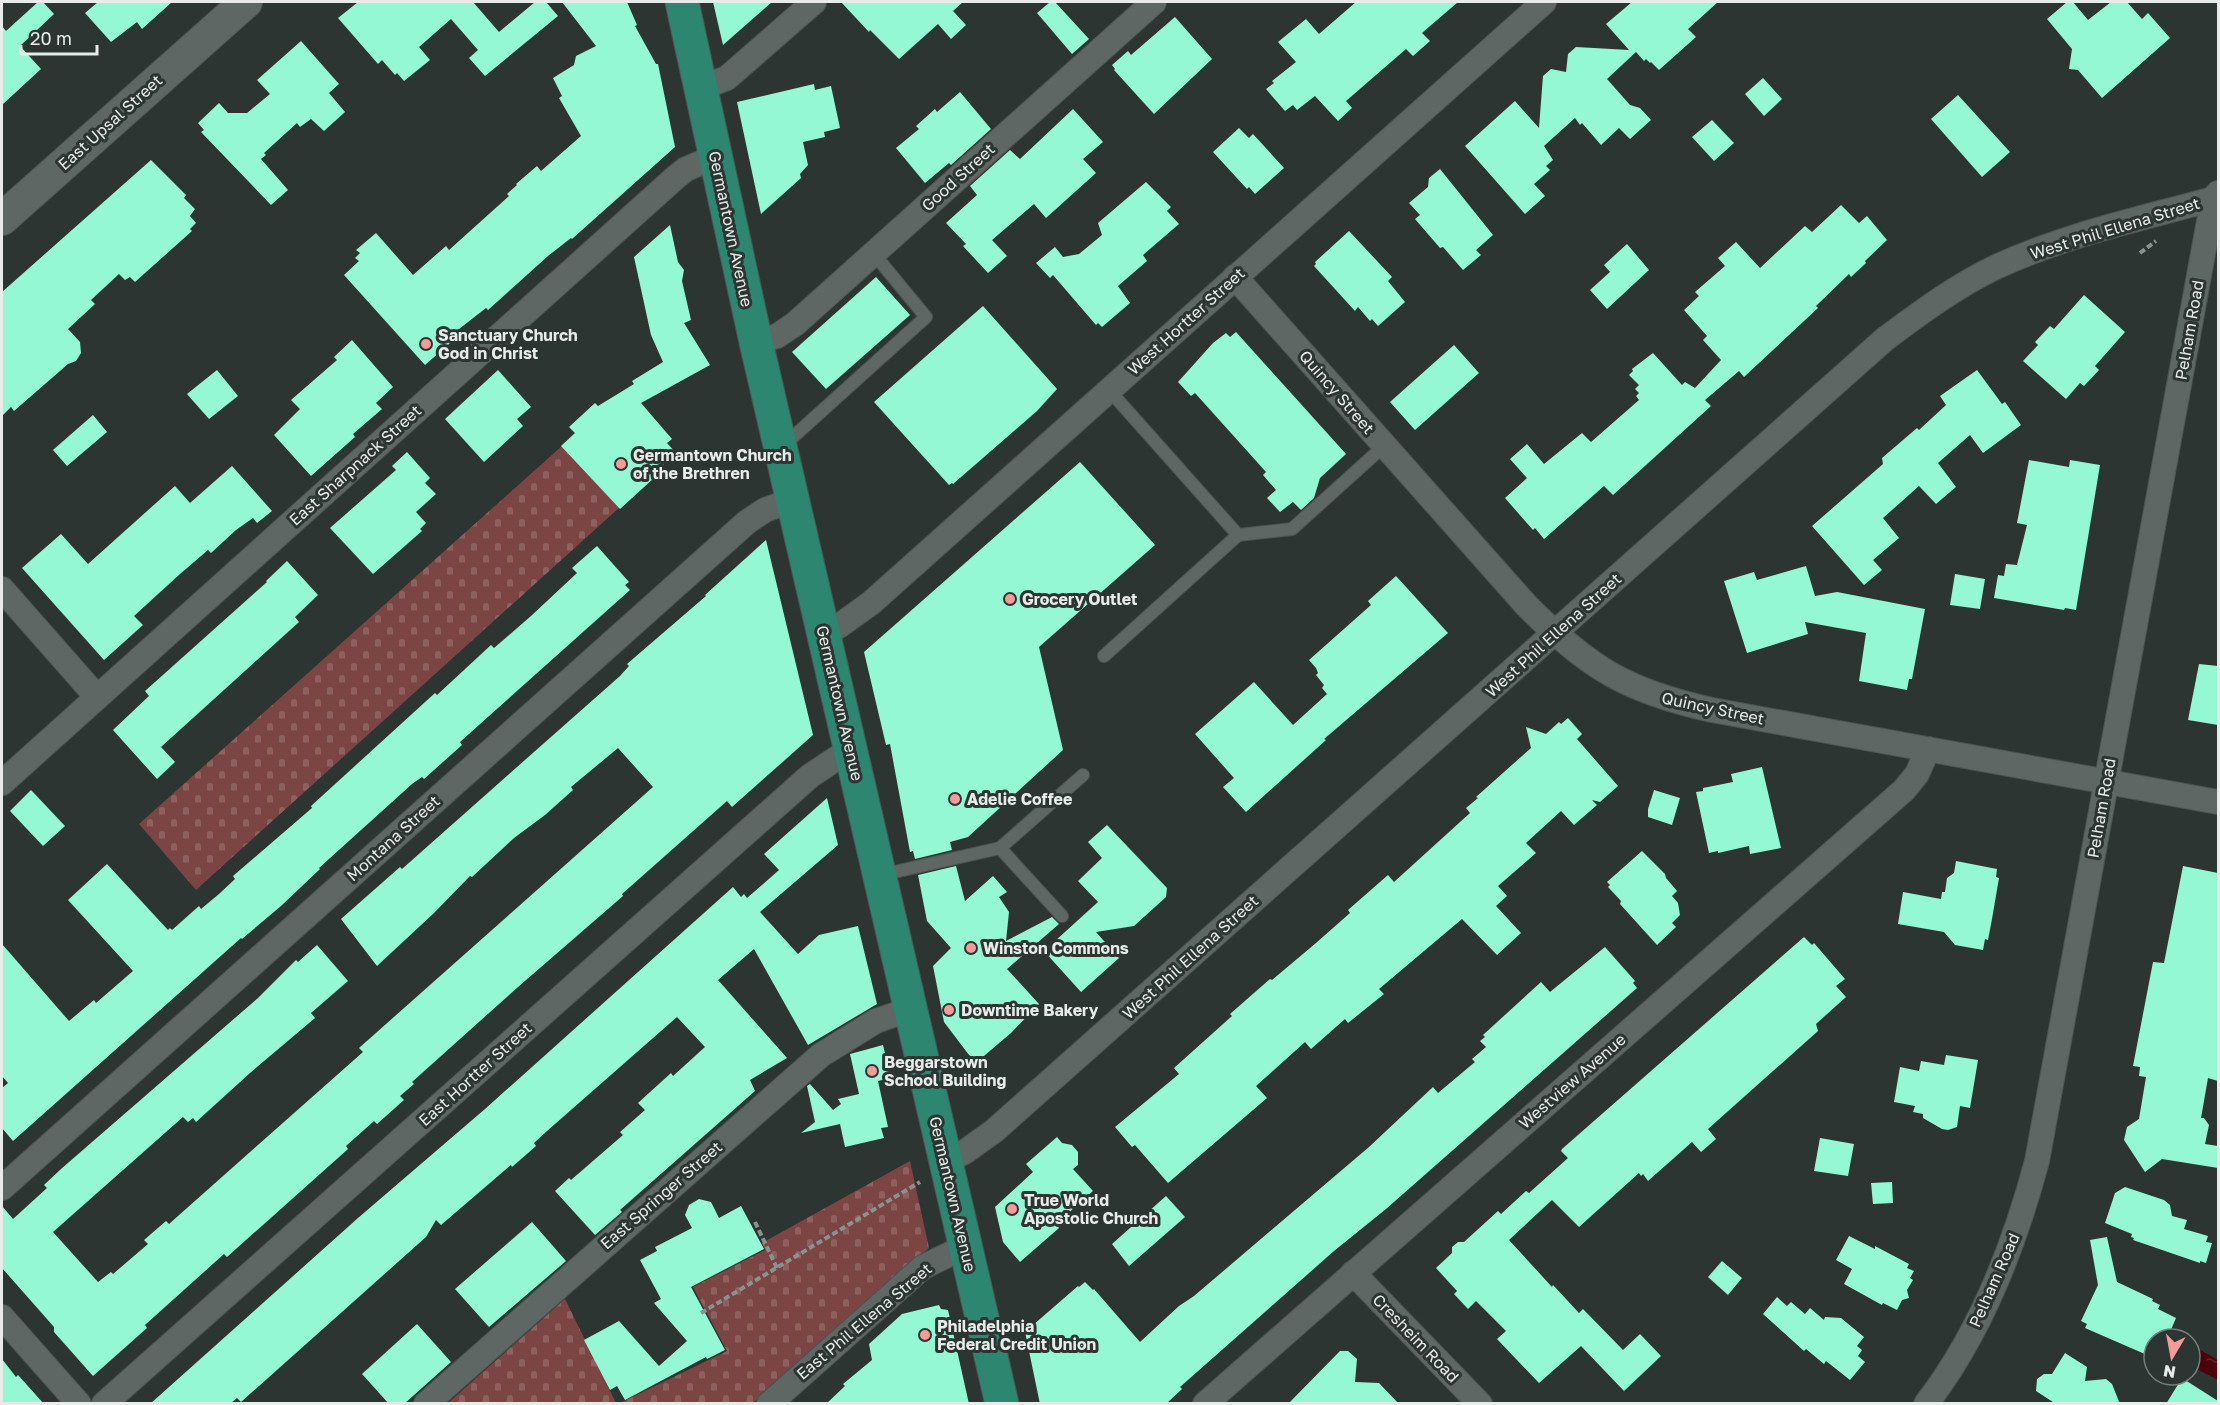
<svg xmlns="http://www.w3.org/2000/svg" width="2220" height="1405" font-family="'Golos Text',sans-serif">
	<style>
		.cemetery { fill: url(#cemetery-stones) }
		.water { fill: url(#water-ripples) }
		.building { fill: #94f8d5 }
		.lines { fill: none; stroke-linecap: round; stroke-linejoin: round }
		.service-casing { stroke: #4c5350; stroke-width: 14 }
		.minor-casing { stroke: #4c5350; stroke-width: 26 }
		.tertiary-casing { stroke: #4c5350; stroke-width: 34 }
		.primary-casing { stroke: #4c5350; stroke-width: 35 }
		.path { stroke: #8a918e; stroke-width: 4; stroke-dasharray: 6 3; stroke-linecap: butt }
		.service { stroke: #5f6764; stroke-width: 12 }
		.minor { stroke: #5f6764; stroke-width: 24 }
		.tertiary { stroke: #5f6764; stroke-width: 32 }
		.primary { stroke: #2d866f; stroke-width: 33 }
		.poi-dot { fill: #f59b9a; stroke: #2d3532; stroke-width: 2 }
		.labels { text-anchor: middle; stroke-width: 6; stroke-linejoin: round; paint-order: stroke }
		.street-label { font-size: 16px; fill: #e7ecea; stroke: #2d3532 }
		.poi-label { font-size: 16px; font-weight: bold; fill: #e7ecea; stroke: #2d3532; text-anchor: start }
	</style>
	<defs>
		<pattern id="cemetery-stones" width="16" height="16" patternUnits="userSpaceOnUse" patternTransform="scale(1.5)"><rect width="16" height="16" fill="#7b4544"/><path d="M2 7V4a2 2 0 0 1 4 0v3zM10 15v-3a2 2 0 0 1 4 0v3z" fill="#8e605f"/></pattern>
		<pattern id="water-ripples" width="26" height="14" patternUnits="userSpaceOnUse" patternTransform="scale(1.5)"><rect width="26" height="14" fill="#4b000a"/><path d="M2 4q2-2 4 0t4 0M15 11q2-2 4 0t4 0" fill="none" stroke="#65252e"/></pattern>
	</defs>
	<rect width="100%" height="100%" fill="#2d3532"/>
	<g class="cemetery">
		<polygon points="562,446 620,507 196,890 139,824"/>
		<polygon points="910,1161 929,1248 753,1403 618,1404 727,1351 693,1287 765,1250 762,1243"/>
		<polygon points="565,1299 616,1403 448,1403"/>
	</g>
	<polygon class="water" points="2200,1350 2218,1360 2218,1380 2191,1366"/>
	<g class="building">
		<polygon points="38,2 43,2 54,14 20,46 41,69 2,105 2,26 6,31"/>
		<polygon points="98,2 172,2 142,29 137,22 111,42 85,13"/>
		<polygon points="358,2 473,2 499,32 535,2 546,2 558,16 485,76 469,58 478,50 451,19 419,47 430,60 404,81 397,73 395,75 382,60 378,64 338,18"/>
		<polygon points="562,2 627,2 637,25 635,26 656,64 658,64 675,147 572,239 571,238 548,256 488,310 486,308 454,333 457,337 425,365 344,275 359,261 355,258 360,253 356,250 376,233 413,275 446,246 449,250 509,196 507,194 517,185 516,184 537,166 541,171 581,136 559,98 562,96 553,78 574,65 576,56 596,46"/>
		<polygon points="713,2 772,2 723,45"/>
		<polygon points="841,2 963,2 953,11 966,25 951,39 938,24 899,59 870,30 869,32"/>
		<polygon points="1050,2 1055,2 1089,39 1072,54 1037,13"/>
		<polygon points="1356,2 1458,2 1422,33 1430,41 1413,56 1406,49 1346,101 1352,108 1338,121 1315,96 1297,110 1293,105 1285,111 1266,89 1274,83 1272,81 1296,62 1278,42 1306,19 1319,34"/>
		<polygon points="1632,2 1718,2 1688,29 1696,37 1659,70 1651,62 1650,63 1646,59 1644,61 1636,52 1607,79 1630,105 1640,108 1651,120 1630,139 1619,128 1601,145 1582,123 1580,125 1575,118 1544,146 1553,160 1546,166 1550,170 1534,184 1545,196 1525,214 1465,146 1515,101 1539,128 1543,76 1551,69 1566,72 1568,54 1576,47 1629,50 1606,24"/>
		<polygon points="2067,2 2073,2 2088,20 2111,2 2127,2 2142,19 2148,13 2170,38 2102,98 2078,70 2069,69 2072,49 2047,19"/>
		<polygon points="1175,17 1212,59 1154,114 1114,70 1115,69 1112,65 1128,51 1131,55"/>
		<polygon points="301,41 339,84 329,93 345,112 324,131 311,119 300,127 297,123 264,153 266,155 261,159 288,190 271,205 201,132 204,130 198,123 219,103 228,113 247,113 270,94 257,80"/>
		<polygon points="1763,78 1782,99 1764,116 1745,94"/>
		<polygon points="814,84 815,90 831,86 840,128 824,132 825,137 803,142 808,165 800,174 801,178 761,214 737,102"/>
		<polygon points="960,92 991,129 951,165 949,163 925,183 896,148 919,129 916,126 935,109 937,112"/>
		<polygon points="1958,95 2010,152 1982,177 1931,119"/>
		<polygon points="1073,109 1103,142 1083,159 1096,173 1046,218 1034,204 992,240 1007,256 988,273 963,246 966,244 946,223 977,195 970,186 1010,150 1020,159"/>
		<polygon points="1712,120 1734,143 1714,161 1692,137"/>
		<polygon points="1239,128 1249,138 1253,134 1284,168 1255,194 1249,187 1247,189 1213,152"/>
		<polygon points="151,160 186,195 184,198 195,209 190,216 196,223 190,229 192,231 135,282 130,277 125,280 119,274 91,300 95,304 68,329 80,342 81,353 76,361 68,364 14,411 11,407 2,416 2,292"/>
		<polygon points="1440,169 1493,235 1476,250 1481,255 1463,270 1443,247 1440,248 1415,219 1420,215 1409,203 1428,187 1429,178"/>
		<polygon points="1146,182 1171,207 1167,211 1179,224 1143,255 1147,261 1118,286 1130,303 1102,327 1098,323 1096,325 1053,275 1050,278 1036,263 1055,247 1063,257 1079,254 1102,235 1098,223"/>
		<polygon points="1841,205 1859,223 1867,216 1887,240 1865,261 1866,263 1851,277 1849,274 1816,306 1818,308 1744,377 1739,371 1705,400 1711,406 1613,495 1604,486 1544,539 1535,528 1533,530 1505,498 1527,478 1510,459 1527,444 1544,464 1582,433 1591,442 1639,400 1636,396 1639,393 1635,389 1639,385 1629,375 1633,371 1632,369 1653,353 1682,385 1685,382 1695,388 1721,360 1703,340 1707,336 1684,310 1699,296 1695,292 1725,266 1718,258 1736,242 1760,268 1805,226 1812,232"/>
		<polygon points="670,225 678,262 684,270 682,281 691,320 684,323 710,365 641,403 672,439 667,443 676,453 651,476 654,478 620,509 561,446 575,433 569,427 595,403 598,406 634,384 632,381 663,362 651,335 634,257"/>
		<polygon points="1349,231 1392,277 1388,281 1405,302 1378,326 1372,319 1370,321 1358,307 1355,311 1314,266 1316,264 1315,262"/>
		<polygon points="1627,244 1649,270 1607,309 1590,290 1610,272 1604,265"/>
		<polygon points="876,277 910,315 826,389 792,352"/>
		<polygon points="2084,295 2125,332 2095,366 2099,370 2084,386 2080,383 2066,399 2023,361 2038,345 2035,342 2050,326 2054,329"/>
		<polygon points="983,306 1057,389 1037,411 953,484 952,483 949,485 874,402"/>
		<polygon points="1236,332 1346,454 1320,478 1314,498 1301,510 1293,502 1280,512 1267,498 1276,490 1263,475 1266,472 1195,393 1191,396 1178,382 1213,343 1226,333 1230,337"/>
		<polygon points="352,340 393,387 376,403 382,409 353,434 355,437 311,476 274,435 300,409 291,400 337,360 334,357"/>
		<polygon points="1454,345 1479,373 1415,430 1390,402"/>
		<polygon points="217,370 238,396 209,419 187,394"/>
		<polygon points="498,370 531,407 517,419 523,426 484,462 445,419"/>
		<polygon points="1977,370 2002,404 2005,402 2021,425 1983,453 1970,435 1938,463 1956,487 1936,504 1919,486 1883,518 1899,538 1873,560 1882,570 1864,585 1812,526 1883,464 1882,458 1917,428 1919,430 1946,405 1940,396"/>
		<polygon points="93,415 107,432 67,466 53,450"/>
		<polygon points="407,452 430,478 425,483 436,494 416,512 426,523 420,529 422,531 373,574 330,528 396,470 392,466"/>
		<polygon points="2029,460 2069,467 2070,460 2100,465 2076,610 2065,608 2064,610 1994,598 1998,575 2004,576 2006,564 2017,565 2027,525 2017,523"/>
		<polygon points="1080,462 1155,545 1039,647 1063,750 968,837 950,842 952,850 915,859 913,851 910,852 890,744 886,745 864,652"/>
		<polygon points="232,466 272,511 257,523 253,518 236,530 211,553 208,550 180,574 134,616 143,625 104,660 22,568 61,534 88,564 175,486 190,503"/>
		<polygon points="766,540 813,735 732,807 727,801 622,894 623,896 518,987 412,1082 414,1084 400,1096 404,1100 377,1124 374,1121 346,1146 348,1149 227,1257 224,1254 145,1325 147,1328 93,1376 54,1332 54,1327 2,1268 2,1206 13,1219 47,1188 44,1185 61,1169 258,998 296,960 298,962 317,945 348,981 311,1013 315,1018 250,1073 196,1122 193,1118 188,1122 183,1117 53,1232 98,1282 111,1272 113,1274 148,1244 144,1240 166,1221 169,1224 328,1083 363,1052 359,1048 653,787 618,748 571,787 573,790 545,815 514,838 472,877 470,876 434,913 377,966 341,919 400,867 402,869 534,752 620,676 629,666 627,664 706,596 705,595"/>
		<polygon points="597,546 629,582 625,585 630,590 460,742 462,745 424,779 422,777 412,784 319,868 320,869 281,906 242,939 241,938 13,1141 2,1128 2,1088 8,1083 2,1076 2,944 69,1021 94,1000 96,1003 133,971 68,900 107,864 168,930 170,928 172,930 199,906 201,909 219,894 235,879 233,876 312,808 311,806 435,693 437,695 491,645 494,648 531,616 577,573 572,568"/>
		<polygon points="287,561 318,595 295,617 299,622 161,747 175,762 157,779 113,730 149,696 145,691 267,582 266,581"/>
		<polygon points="1806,566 1815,596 1837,592 1925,609 1912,679 1909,679 1907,690 1859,681 1866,633 1805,622 1808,634 1747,653 1724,581 1754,572 1757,580"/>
		<polygon points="1955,574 1985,579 1980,609 1950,605"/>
		<polygon points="1396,576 1448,633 1324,739 1326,740 1246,812 1223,787 1234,778 1195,734 1254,682 1293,725 1327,694 1322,688 1324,685 1316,675 1318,673 1316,668 1309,660 1371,605 1368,601"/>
		<polygon points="2199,664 2218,666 2218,725 2188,720"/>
		<polygon points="1568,718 1582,734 1577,739 1618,786 1600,802 1592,800 1597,805 1574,825 1561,811 1526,843 1536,853 1498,886 1507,896 1496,906 1521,933 1497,955 1462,919 1379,989 1384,994 1348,1023 1345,1019 1311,1049 1305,1042 1256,1086 1267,1098 1168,1183 1135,1145 1132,1147 1115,1127 1179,1074 1174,1068 1232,1016 1230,1014 1270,979 1272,980 1316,943 1350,913 1348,910 1388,875 1394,882 1470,813 1466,808 1478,798 1476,797 1531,748 1526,727 1546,734 1559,722 1561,724"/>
		<polygon points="1762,767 1781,848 1750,854 1749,846 1718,853 1718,851 1709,853 1696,792 1703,791 1703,788 1733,782 1731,774"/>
		<polygon points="31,790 65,826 43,846 10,811"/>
		<polygon points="1654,790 1680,798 1672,825 1648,817 1648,809"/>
		<polygon points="827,798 838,845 760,912 798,954 819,935 858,926 877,1004 808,1045 754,949 718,980 787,1058 750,1080 755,1091 620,1210 622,1212 595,1235 555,1191 569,1178 571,1180 623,1135 620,1132 645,1110 638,1103 671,1073 673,1076 705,1047 677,1017 547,1131 534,1143 536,1146 512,1167 511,1165 441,1225 436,1220 426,1237 241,1402 237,1398 230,1404 150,1404 358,1218 485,1109 733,887 741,897 744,894 747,898 779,870 764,854"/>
		<polygon points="1107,825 1167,888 1166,897 1134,926 1096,932 1119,958 1081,992 1044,951 1098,902 1078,881 1102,858 1088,842"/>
		<polygon points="1642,851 1665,874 1666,878 1677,891 1672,896 1678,903 1680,915 1672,923 1676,927 1657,945 1620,904 1621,901 1608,887 1610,885 1607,882"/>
		<polygon points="1956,861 1997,869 1996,877 1999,878 1992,919 1988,940 1985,939 1983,950 1955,945 1944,932 1898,924 1903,892 1941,899 1942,892 1945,892 1947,878 1954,873"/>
		<polygon points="956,866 965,901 993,876 1007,892 999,897 1009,912 1006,941 1052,917 1059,924 1007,969 1039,1004 1011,1033 978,1061 969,1055 944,1022 933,966 951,948 927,921 918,875"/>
		<polygon points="2183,866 2218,873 2218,1081 2208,1078 2201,1118 2204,1118 2209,1125 2205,1144 2218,1146 2218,1168 2162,1159 2145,1172 2124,1140 2127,1127 2139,1119 2146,1077 2139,1076 2140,1067 2133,1066 2153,962 2164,963"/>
		<polygon points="1804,937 1812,945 1814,943 1845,979 1836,986 1846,997 1816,1024 1818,1031 1708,1129 1716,1139 1701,1152 1692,1142 1648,1181 1643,1174 1641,1176 1639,1173 1579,1227 1552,1200 1509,1240 1552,1287 1553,1285 1579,1313 1583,1309 1623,1350 1640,1334 1661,1356 1624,1391 1581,1346 1539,1383 1497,1339 1506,1331 1476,1301 1468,1309 1454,1294 1457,1291 1436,1268 1452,1253 1452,1247 1458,1242 1464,1242 1498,1211 1501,1214 1526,1191 1529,1193 1568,1158 1561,1151 1562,1149"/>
		<polygon points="1605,947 1635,981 1633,983 1637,988 1386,1209 1334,1251 1180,1387 1182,1389 1166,1404 1040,1404 1025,1332 1078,1286 1079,1287 1085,1282 1093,1290 1094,1289 1140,1342 1179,1306 1194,1296 1369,1147 1433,1087 1438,1093 1475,1062 1472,1059 1486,1047 1480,1041 1485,1037 1483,1035 1541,982 1550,992"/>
		<polygon points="883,1045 891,1078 878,1081 888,1127 881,1128 884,1138 845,1147 840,1124 801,1133 815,1122 807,1086 810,1084 833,1110 841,1104 838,1099 859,1094 850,1054"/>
		<polygon points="1946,1055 1978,1060 1970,1108 1960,1106 1957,1127 1948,1130 1942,1129 1923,1118 1923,1114 1913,1112 1915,1106 1894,1102 1900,1067 1919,1071 1921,1061 1944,1065"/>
		<polygon points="1057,1137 1062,1143 1072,1145 1078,1152 1078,1165 1073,1169 1093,1191 1056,1224 1059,1228 1020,1262 1003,1242 995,1207 1033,1172 1026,1164"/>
		<polygon points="1820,1138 1854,1144 1848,1176 1814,1171"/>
		<polygon points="1892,1182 1893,1203 1873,1204 1871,1183"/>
		<polygon points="2125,1187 2164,1200 2170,1205 2172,1216 2187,1220 2184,1229 2208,1236 2206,1242 2212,1243 2206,1263 2200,1261 2200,1263 2133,1240 2134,1238 2131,1237 2132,1234 2105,1223 2115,1193"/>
		<polygon points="1166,1196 1185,1217 1129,1266 1112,1244"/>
		<polygon points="699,1199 711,1202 719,1218 741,1206 764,1249 691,1287 725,1350 707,1359 706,1357 625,1400 617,1386 610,1390 584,1340 619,1321 659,1366 687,1341 654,1303 661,1299 640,1260 657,1251 655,1247 692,1228 685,1215 689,1205"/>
		<polygon points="532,1222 566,1261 489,1327 455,1289"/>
		<polygon points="1849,1236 1875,1249 1875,1246 1909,1264 1907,1268 1914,1271 1910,1278 1913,1280 1907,1290 1909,1298 1902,1300 1897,1310 1883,1303 1882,1305 1844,1284 1852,1269 1836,1260"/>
		<polygon points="2107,1237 2117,1282 2153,1299 2152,1301 2160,1305 2158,1309 2176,1318 2167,1339 2154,1339 2154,1358 2085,1328 2087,1324 2081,1321 2098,1285 2090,1240"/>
		<polygon points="1722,1261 1742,1278 1728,1295 1708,1277"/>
		<polygon points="1777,1297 1787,1306 1791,1302 1805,1314 1810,1308 1824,1320 1825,1317 1841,1318 1864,1337 1857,1346 1862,1350 1858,1356 1865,1362 1850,1380 1826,1361 1824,1364 1806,1349 1804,1351 1763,1314"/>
		<polygon points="939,1305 941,1309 948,1310 969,1404 826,1404 845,1386 843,1384 872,1360 869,1344 902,1314"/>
		<polygon points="417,1324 451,1362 404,1404 389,1404 362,1374"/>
		<polygon points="1340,1351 1348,1351 1357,1359 1355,1382 1379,1383 1399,1404 1288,1404"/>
		<polygon points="2065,1353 2087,1367 2085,1381 2106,1379 2112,1384 2120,1404 2056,1404 2036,1391 2037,1379 2044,1374 2052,1374"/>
		<polygon points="2,1359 16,1377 18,1375 44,1404 2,1404"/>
		<polygon points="2182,1378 2218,1401 2218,1404 2166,1404"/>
	</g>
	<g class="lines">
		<g class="service-casing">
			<g id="service">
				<polyline points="1109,390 1238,535 1292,529 1384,446"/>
				<polyline points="784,445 926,317 874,254"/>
				<polyline points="1104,656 1238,535"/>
				<polyline points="1000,848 1083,775"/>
				<polyline points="881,875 1000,848 1062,916"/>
			</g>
		</g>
		<g class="minor-casing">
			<g id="minor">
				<polyline points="701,88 727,78 814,2"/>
				<path d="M1235 277 1527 606C1589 668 1626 691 1712 710L2218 802"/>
				<polyline points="756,342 777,336 795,324 1154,2"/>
				<polyline points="2,589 97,697"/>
				<polyline points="823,633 839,626 871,603 1544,2"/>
				<polyline points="2,783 676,177 686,169 715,157"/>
				<path d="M946 1162 966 1151 994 1131 1885 339C1920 313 1956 286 1996 267 2065 235 2140 219 2213 199"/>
				<polyline points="2,1188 747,522 765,510 793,500"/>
				<polyline points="1353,1273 1480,1404"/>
				<polyline points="2,1317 79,1404"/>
				<polyline points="104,1404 810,776 837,758 851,753"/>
				<polyline points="426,1404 821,1055 876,1021 911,1009"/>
				<polyline points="769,1404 923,1267 950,1254 966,1249"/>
				<polyline points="1205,1404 1904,790 1917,774 1928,749"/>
				<path d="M1926 1404C1981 1333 2014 1247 2037 1161L2213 199 2218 193"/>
			</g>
		</g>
		<g class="tertiary-casing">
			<polyline id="tertiary" points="2,219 246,2"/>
		</g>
		<g class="primary-casing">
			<polyline id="primary" points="682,2 756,342 1002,1404"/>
		</g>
		<g class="path">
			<polyline points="2140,253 2156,241"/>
			<polyline points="755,1222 777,1268"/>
			<polyline points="701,1313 920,1182"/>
		</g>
		<use href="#service" class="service"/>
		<use href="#minor" class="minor"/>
		<use href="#tertiary" class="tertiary"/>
		<use href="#primary" class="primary"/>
	</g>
	<g class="poi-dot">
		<circle cx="426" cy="344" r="6"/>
		<circle cx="621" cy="464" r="6"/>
		<circle cx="1010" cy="599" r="6"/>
		<circle cx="955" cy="799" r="6"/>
		<circle cx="971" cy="948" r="6"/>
		<circle cx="949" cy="1010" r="6"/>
		<circle cx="872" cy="1071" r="6"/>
		<circle cx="1012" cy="1209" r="6"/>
		<circle cx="925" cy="1335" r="6"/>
	</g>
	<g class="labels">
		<g class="street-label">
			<text transform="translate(110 122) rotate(-42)" y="6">East Upsal Street</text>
			<text transform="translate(958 177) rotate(-42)" y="6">Good Street</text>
			<text transform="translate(2115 228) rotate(-17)" y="6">West Phil Ellena Street</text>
			<text transform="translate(731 229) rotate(78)" y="6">Germantown Avenue</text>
			<text transform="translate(1186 321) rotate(-42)" y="6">West Hortter Street</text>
			<text transform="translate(2189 330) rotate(-80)" y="6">Pelham Road</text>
			<text transform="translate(1337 392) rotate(49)" y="6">Quincy Street</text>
			<text transform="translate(355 465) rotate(-42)" y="6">East Sharpnack Street</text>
			<text transform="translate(1553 635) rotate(-42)" y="6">West Phil Ellena Street</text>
			<text transform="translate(840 703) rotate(77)" y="6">Germantown Avenue</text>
			<text transform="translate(1713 708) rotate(12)" y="6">Quincy Street</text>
			<text transform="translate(2101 808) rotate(-80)" y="6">Pelham Road</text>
			<text transform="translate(393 838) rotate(-42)" y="6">Montana Street</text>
			<text transform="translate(1190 957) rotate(-42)" y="6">West Phil Ellena Street</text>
			<text transform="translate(475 1074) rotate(-42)" y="6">East Hortter Street</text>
			<text transform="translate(1572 1081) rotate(-41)" y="6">Westview Avenue</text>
			<text transform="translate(953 1194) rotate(77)" y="6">Germantown Avenue</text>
			<text transform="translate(661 1195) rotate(-41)" y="6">East Springer Street</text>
			<text transform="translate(1994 1280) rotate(-66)" y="6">Pelham Road</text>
			<text transform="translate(864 1321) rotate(-40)" y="6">East Phil Ellena Street</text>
			<text transform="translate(1416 1338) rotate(46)" y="6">Cresheim Road</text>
		</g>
		<g class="poi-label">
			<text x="438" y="341">Sanctuary Church<tspan x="438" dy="18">God in Christ</tspan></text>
			<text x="633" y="461">Germantown Church<tspan x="633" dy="18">of the Brethren</tspan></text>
			<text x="1022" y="605">Grocery Outlet</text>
			<text x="967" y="805">Adelie Coffee</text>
			<text x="983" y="954">Winston Commons</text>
			<text x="961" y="1016">Downtime Bakery</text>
			<text x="884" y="1068">Beggarstown<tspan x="884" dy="18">School Building</tspan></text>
			<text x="1024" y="1206">True World<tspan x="1024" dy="18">Apostolic Church</tspan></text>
			<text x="937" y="1332">Philadelphia<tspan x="937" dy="18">Federal Credit Union</tspan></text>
		</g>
	</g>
	<rect width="2220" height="1405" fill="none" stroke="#e7ecea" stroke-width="6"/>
	<g transform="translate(2172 1357) rotate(190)"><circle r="28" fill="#2d3532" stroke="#777e7c" stroke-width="1.5"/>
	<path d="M0-4.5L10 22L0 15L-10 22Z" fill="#f59b9a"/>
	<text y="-9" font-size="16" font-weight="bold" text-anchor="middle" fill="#e7ecea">N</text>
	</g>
	<path d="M21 45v9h76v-9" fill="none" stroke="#e7ecea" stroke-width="3"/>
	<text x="30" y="45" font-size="18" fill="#e7ecea" stroke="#2d3532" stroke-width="4.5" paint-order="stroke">20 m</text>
</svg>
